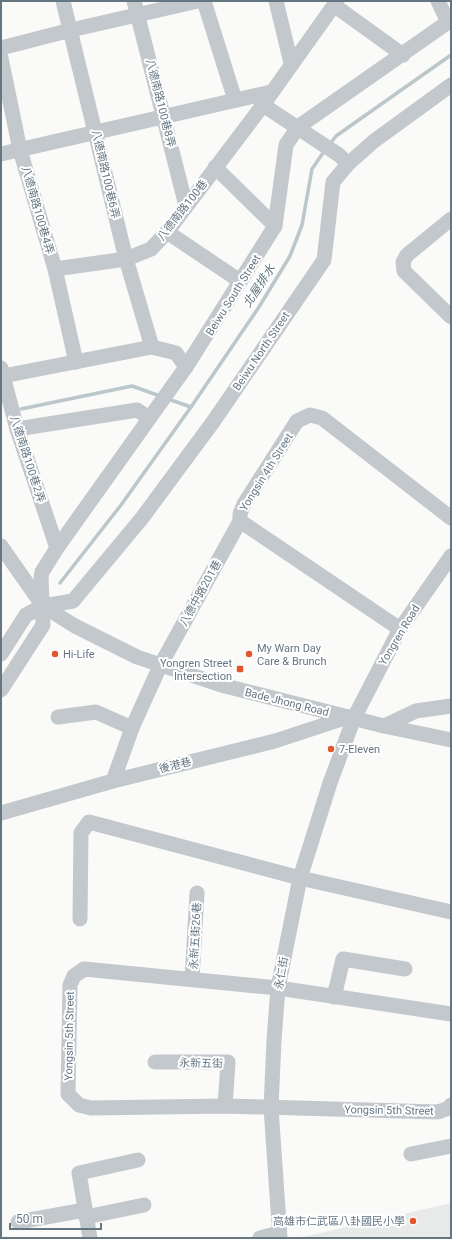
<svg xmlns="http://www.w3.org/2000/svg" width="452" height="1239" font-family="Roboto,'Noto Sans TC',sans-serif">
	<style>
		.built { fill: #e8e9e9 }
		.lines { fill: none; stroke-linecap: round; stroke-linejoin: round }
		.stream { stroke: #bbc7cb; stroke-width: 3.5 }
		.minor { stroke: #c3c8cc; stroke-width: 15 }
		.poi-dot { fill: #e4572e; stroke: #fff; stroke-width: 1.5 }
		.labels { text-anchor: middle; stroke-width: 4; stroke-linejoin: round; paint-order: stroke }
		.street-label { font-size: 11px; fill: #657683; stroke: #fff }
		.poi-label { font-size: 11px; fill: #657683; stroke: #fff; text-anchor: start }
		.water-label { font-size: 12px; font-style: italic; fill: #60757c; stroke: #fff }
	</style>
	<rect width="100%" height="100%" fill="#fafaf8"/>
	<polygon class="built" points="451,1203 451,1238 298,1238"/>
	<g class="lines">
		<g class="stream">
			<polyline points="330,144 336,136 451,55"/>
			<polyline points="168,399 191,407"/>
			<polyline points="21,409 132,386 160,396"/>
			<polyline points="60,583 121,505 191,407 259,307 290,256 302,225 312,169 325,150"/>
		</g>
		<g class="minor">
			<polyline points="63,1 126,259 152,347"/>
			<polyline points="134,1 186,206"/>
			<polyline points="204,1 235,100"/>
			<polyline points="276,1 291,63"/>
			<polyline points="438,1 448,22"/>
			<polyline points="335,6 403,55"/>
			<polyline points="1,48 71,30 198,1"/>
			<polyline points="1,58 20,150 55,269 76,362"/>
			<polyline points="263,105 339,155 348,164"/>
			<polyline points="1,154 271,92"/>
			<polyline points="215,167 275,226"/>
			<polyline points="451,219 407,255 403,262 404,271 451,317"/>
			<polyline points="167,232 240,281"/>
			<polyline points="55,269 126,259 151,249 167,232 263,105 337,1"/>
			<polyline points="1,368 17,429 57,548"/>
			<polyline points="3,376 152,347 176,353 186,367"/>
			<polyline points="17,429 137,410 149,418"/>
			<polyline points="1,546 43,606 75,626 137,657 221,685 384,726 451,740"/>
			<polyline points="400,629 240,521 240,514 244,504 297,421 310,415 322,418 451,518"/>
			<polyline points="1,654 26,615 43,606 73,601 142,518 213,422 324,260 333,182 348,164 374,141 451,85"/>
			<polyline points="1,690 43,625 41,578 42,572 57,548 186,367 275,226 286,145 298,127 451,20"/>
			<polyline points="58,717 96,712 132,728"/>
			<polyline points="384,726 416,711 451,706"/>
			<polyline points="113,781 132,728 160,666 240,521"/>
			<polyline points="1,813 113,781 275,741 348,717"/>
			<polyline points="80,919 81,833 89,822 300,878 451,912"/>
			<polyline points="192,979 197,893"/>
			<polyline points="334,997 343,959 405,969"/>
			<polyline points="451,1014 278,988 84,969 74,976 70,985 68,1094 79,1105 91,1108 225,1106 438,1112 449,1108 451,1105"/>
			<polyline points="155,1062 228,1062 225,1106"/>
			<polyline points="411,1154 451,1146"/>
			<polyline points="86,1217 144,1205"/>
			<polyline points="18,1222 85,1210"/>
			<polyline points="90,1238 79,1173 138,1160"/>
			<polyline points="260,1238 279,1233"/>
			<polyline points="280,1238 271,1108 274,1040 278,988 300,878 330,783 354,718 400,629 451,556"/>
		</g>
	</g>
	<g class="poi-dot">
		<circle cx="55" cy="654" r="4"/>
		<circle cx="249" cy="654" r="4"/>
		<rect x="236" y="665" width="8" height="8" rx="2"/>
		<circle cx="331" cy="749" r="4"/>
		<circle cx="413" cy="1221" r="4"/>
	</g>
	<g class="labels">
		<g class="street-label">
			<text transform="translate(161 103) rotate(76)" y="4">八德南路100巷8弄</text>
			<text transform="translate(106 174) rotate(77)" y="4">八德南路100巷6弄</text>
			<text transform="translate(38 210) rotate(74)" y="4">八德南路100巷4弄</text>
			<text transform="translate(182 210) rotate(-52)" y="4">八德南路100巷</text>
			<text transform="translate(233 295) rotate(-58)" y="4">Beiwu South Street</text>
			<text transform="translate(261 351) rotate(-56)" y="4">Beiwu North Street</text>
			<text transform="translate(28 459) rotate(72)" y="4">八德南路100巷2弄</text>
			<text transform="translate(266 472) rotate(-58)" y="4">Yongsin 4th Street</text>
			<text transform="translate(200 593) rotate(-61)" y="4">八德中路201巷</text>
			<text transform="translate(399 635) rotate(-59)" y="4">Yongren Road</text>
			<text transform="translate(287 702) rotate(14)" y="4">Bade Jhong Road</text>
			<text transform="translate(175 765) rotate(-14)" y="4">後港巷</text>
			<text transform="translate(195 936) rotate(-87)" y="4">永新五街26巷</text>
			<text transform="translate(281 973) rotate(-80)" y="4">永仁街</text>
			<text transform="translate(69 1036) rotate(-89)" y="4">Yongsin 5th Street</text>
			<text transform="translate(201 1063) rotate(1)" y="4">永新五街</text>
			<text transform="translate(389 1110) rotate(1)" y="4">Yongsin 5th Street</text>
		</g>
		<g class="poi-label">
			<text x="257" y="652">My Warn Day<tspan x="257" dy="13">Care &amp; Brunch</tspan></text>
			<text x="63" y="658">Hi-Life</text>
			<text x="232" y="667" text-anchor="end">Yongren Street<tspan x="232" dy="13">Intersection</tspan></text>
			<text x="339" y="753">7-Eleven</text>
			<text x="405" y="1225" text-anchor="end">高雄市仁武區八卦國民小學</text>
		</g>
		<g class="water-label">
			<text transform="translate(259 286) rotate(-57)" y="4">北屋排水</text>
		</g>
	</g>
	<rect width="452" height="1239" fill="none" stroke="#657683" stroke-width="4"/>
	<path d="M10 1223v6h91v-6" fill="none" stroke="#657683" stroke-width="2"/>
	<text x="16" y="1223" font-size="12" fill="#657683" stroke="#ffffff" stroke-width="3" paint-order="stroke">50 m</text>
</svg>
